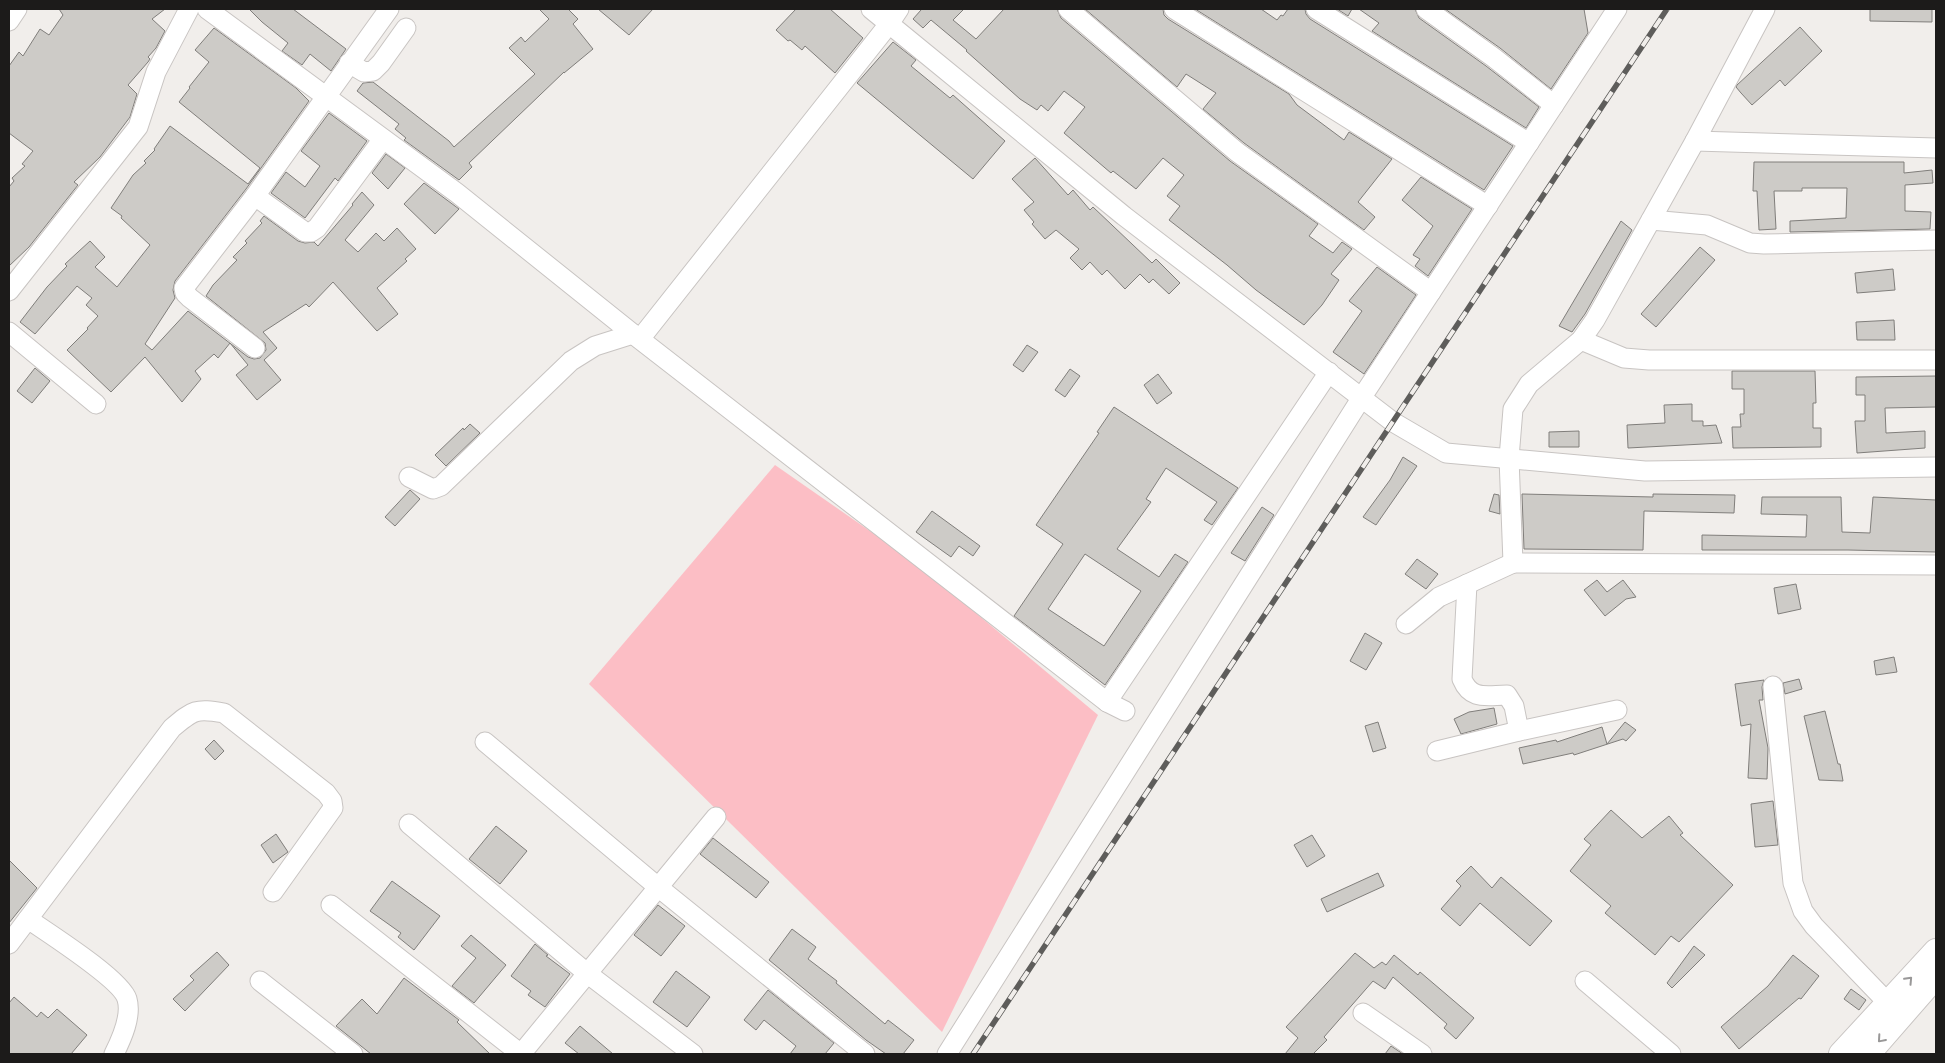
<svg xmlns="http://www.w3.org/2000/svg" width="1945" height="1063" font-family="Merriweather,serif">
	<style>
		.green { fill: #fcbec5 }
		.building { fill: #cdcbc7; stroke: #807e7b; fill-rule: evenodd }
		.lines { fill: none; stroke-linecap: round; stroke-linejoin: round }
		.minor-casing { stroke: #c8c4c2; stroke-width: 21 }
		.major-casing { stroke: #c8c4c2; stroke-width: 26 }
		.minor { stroke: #fff; stroke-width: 19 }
		.major { stroke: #fff; stroke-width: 24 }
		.rail-casing { stroke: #5e5d5b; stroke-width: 5.5 }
		.rail { stroke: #f1eeeb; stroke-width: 4; stroke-dasharray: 11; stroke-linecap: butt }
		.oneway { stroke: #999898 }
	</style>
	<rect width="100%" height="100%" fill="#f1eeeb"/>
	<polygon class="green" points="775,465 916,563 1098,715 942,1032 589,684"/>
	<g class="building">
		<polygon points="59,9 165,9 152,19 165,31 156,48 148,57 150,59 148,62 128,85 137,94 130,117 100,157 74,182 78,185 29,247 9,266 9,187 14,181 12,178 25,166 22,164 33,151 9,133 9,66 19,52 23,56 40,29 49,35 63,15"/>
		<polygon points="249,9 293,9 346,49 331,71 310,54 302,65 282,51 288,43 262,22"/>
		<polygon points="539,9 568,9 578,19 573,24 593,49 564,73 564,72 469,163 472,167 459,180 404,140 406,138 395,129 399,124 357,91 363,83 373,82 449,141 454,147 535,74 509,48 521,37 525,42 549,19"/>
		<polygon points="598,9 653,9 629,35"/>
		<polygon points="796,9 830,9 863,38 835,73 805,46 802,50 790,40 788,41 776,30"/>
		<polygon points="919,9 964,9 953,20 976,39 1004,9 1057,9 1061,18 1230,161 1318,224 1309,236 1333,253 1342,242 1352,249 1331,274 1339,280 1322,305 1304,325 1256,290 1227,265 1169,220 1180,206 1167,196 1184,175 1163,158 1136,189 1113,171 1111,173 1064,133 1085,107 1064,91 1048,111 1041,105 1037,110 1020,99 966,51 967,50 931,20 923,28 913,19 921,10"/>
		<polygon points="1085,9 1163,9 1164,15 1168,19 1289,94 1297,105 1344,140 1349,132 1392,159 1358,202 1375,217 1364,230 1244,143 1203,109 1216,93 1186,74 1177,87"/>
		<polygon points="1195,9 1261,9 1277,20 1281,15 1283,16 1288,9 1305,9 1306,14 1310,19 1513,146 1484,190"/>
		<polygon points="1337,9 1352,9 1348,16"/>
		<polygon points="1359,9 1415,9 1419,18 1486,66 1539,107 1526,128 1372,31 1379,23"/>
		<polygon points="1445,9 1584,9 1588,33 1551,89 1500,48"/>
		<polygon points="1870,9 1932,9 1932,22 1870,21"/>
		<polygon points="1800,27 1822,51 1785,86 1780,80 1752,105 1741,93 1736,87 1737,85"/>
		<polygon points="214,28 296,88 309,101 246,189 175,281 173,290 175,298 145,344 152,350 188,311 248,357 254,359 260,358 266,350 265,343 206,296 213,285 237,260 233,257 247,243 245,241 262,223 260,221 264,216 298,241 305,243 314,242 318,246 353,205 352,204 362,192 374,205 345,240 358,252 376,233 384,241 397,228 416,249 405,259 407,261 377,288 398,314 377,331 333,282 309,307 306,304 263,332 277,348 264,360 281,380 257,400 236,375 248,365 230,343 218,358 214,354 195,371 201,379 182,402 145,357 111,392 67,350 88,329 87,328 98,316 86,305 92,298 77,286 35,334 20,322 47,287 67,266 65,264 90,241 105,257 95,267 117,287 150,245 121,218 122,216 111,208 133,175 146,163 144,161 155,150 154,149 170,126 248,184 260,168 179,102 190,88 189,87 209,62 195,50"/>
		<polygon points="893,42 916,60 911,66 950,98 953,95 1005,141 973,179 857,83"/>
		<polygon points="329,113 367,141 338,181 335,178 305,218 271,193 286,172 305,187 320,166 301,151"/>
		<polygon points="386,154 405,168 388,189 372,173"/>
		<polygon points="1035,158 1068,195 1073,190 1090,210 1093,207 1152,263 1156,259 1180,283 1169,294 1153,279 1149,283 1140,274 1125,289 1107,270 1102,275 1090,262 1082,270 1070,258 1079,249 1056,230 1045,239 1032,224 1034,222 1024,210 1034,202 1012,179"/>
		<polygon points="1754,162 1904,162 1904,173 1932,170 1933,183 1905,185 1905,211 1931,212 1930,229 1790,232 1790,221 1846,218 1847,188 1802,188 1802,191 1774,191 1776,229 1759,230 1757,191 1753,191"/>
		<polygon points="1421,177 1472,209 1428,276 1415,266 1420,259 1413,255 1433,226 1402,200"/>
		<polygon points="424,183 459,209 435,234 404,204"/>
		<polygon points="1621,221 1632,230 1585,314 1572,332 1559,326"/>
		<polygon points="1700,247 1715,260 1656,327 1641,314"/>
		<polygon points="1377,267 1416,295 1364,374 1333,352 1362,311 1349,301"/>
		<polygon points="1893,269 1895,290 1857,293 1855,273"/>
		<polygon points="1894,320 1895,340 1857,340 1856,322"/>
		<polygon points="1027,345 1038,352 1023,372 1013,365"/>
		<polygon points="35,368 50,381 32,403 17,391"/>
		<polygon points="1070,369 1080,376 1065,397 1055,390"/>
		<polygon points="1732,371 1815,371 1816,403 1813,403 1813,428 1821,428 1821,447 1733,448 1732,427 1741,427 1740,414 1744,414 1744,389 1732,389"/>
		<polygon points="1158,374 1172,393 1157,404 1144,385"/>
		<polygon points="1936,376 1936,407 1885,408 1886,433 1925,431 1925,448 1857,453 1855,421 1865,421 1865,395 1856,395 1856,377"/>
		<polygon points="1692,404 1692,421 1703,421 1703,426 1716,425 1722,443 1628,448 1627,425 1665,423 1664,405"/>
		<path d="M1114 407 1238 488 1212 525 1204 520 1217 502 1166 468 1146 499 1151 502 1117 549 1159 577 1175 554 1188 562 1105 685 1014 616 1063 544 1036 525 1099 433 1097 432ZM1085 554 1141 591 1104 646 1048 609Z"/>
		<polygon points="470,424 480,433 446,466 435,455 463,428 464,430"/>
		<polygon points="1579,431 1579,447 1549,447 1549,432"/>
		<polygon points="1403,457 1417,466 1376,525 1363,517 1390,480"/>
		<polygon points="410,490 420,499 395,526 385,517"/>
		<polygon points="1494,494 1499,495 1500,514 1489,511"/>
		<polygon points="1522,494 1653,497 1653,494 1735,495 1734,513 1644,511 1643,550 1524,549"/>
		<polygon points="1762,497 1841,497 1842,532 1870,533 1873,497 1936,500 1936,552 1848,550 1702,550 1702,535 1806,537 1807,515 1761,514"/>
		<polygon points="1262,507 1274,515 1245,561 1231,553"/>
		<polygon points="932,511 980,546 973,556 959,546 951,557 916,532"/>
		<polygon points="1417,559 1438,574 1426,589 1405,574"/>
		<polygon points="1597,580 1607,592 1623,580 1636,597 1626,599 1605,616 1584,590"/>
		<polygon points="1796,584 1801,609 1778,614 1774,588"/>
		<polygon points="1365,633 1382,643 1366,670 1350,661"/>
		<polygon points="1894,657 1897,672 1876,675 1874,661"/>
		<polygon points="1799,679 1802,689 1785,694 1783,683"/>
		<polygon points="1764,680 1762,687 1763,700 1759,700 1768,748 1767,779 1748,778 1751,724 1741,726 1735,684"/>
		<polygon points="1494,708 1497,724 1461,734 1454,719 1469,712"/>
		<polygon points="1825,711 1838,764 1840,764 1843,781 1819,780 1804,716"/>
		<polygon points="1378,722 1386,748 1373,752 1365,726"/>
		<polygon points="1625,722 1636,730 1626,741 1623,739 1574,755 1573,753 1523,764 1519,748 1556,740 1557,742 1602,727 1607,744"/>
		<polygon points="214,740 224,751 215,760 205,749"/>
		<polygon points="1773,801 1778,845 1755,847 1751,804"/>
		<polygon points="1611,810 1642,838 1669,816 1683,833 1680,835 1733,885 1679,942 1671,936 1655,955 1605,913 1611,906 1570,871 1591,845 1584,839"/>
		<polygon points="496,826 527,851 500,884 469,859"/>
		<polygon points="276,834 288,852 273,863 261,845"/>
		<polygon points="1312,835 1325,856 1307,867 1294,845"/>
		<polygon points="713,838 769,882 756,898 700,854"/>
		<polygon points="9,860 37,888 9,923"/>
		<polygon points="1471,866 1492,888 1501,877 1552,921 1530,946 1480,903 1460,926 1441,909 1461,886 1456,881"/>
		<polygon points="1378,873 1384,886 1327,912 1321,899"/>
		<polygon points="392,881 440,916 414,950 398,937 401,933 370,911"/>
		<polygon points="658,905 685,926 661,956 634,935"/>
		<polygon points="792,929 816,947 808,959 837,981 836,983 885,1024 888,1020 914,1040 903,1054 886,1054 866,1040 769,960"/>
		<polygon points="471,935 506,965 474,1003 452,986 476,958 461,946"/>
		<polygon points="535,944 548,955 546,956 570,974 545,1007 528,995 531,991 511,976"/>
		<polygon points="1694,946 1705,955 1672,988 1667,983"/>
		<polygon points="217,952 229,965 185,1011 173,999 194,980 190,976"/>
		<polygon points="1355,953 1374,968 1382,962 1386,965 1394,955 1418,975 1420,972 1474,1018 1456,1039 1444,1028 1447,1024 1393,977 1385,989 1373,981 1324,1037 1327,1040 1313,1054 1285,1054 1298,1038 1286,1027"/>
		<polygon points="1793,955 1819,976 1801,999 1799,998 1739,1049 1721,1027 1768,986"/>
		<polygon points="676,971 710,997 687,1027 653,1002"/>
		<polygon points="404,978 459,1020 457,1022 490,1054 371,1054 336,1026 362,999 377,1014"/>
		<polygon points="1851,989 1866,1000 1859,1010 1844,999"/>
		<polygon points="768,990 834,1043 825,1054 790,1054 796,1046 764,1020 756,1030 744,1020"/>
		<polygon points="14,997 37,1017 41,1012 48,1018 57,1009 87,1035 71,1054 9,1054 9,1003"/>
		<polygon points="580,1026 613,1054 579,1054 565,1043"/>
		<polygon points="1391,1046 1403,1054 1385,1054"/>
	</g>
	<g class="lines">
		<g class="minor-casing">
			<g id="minor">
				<polyline points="207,9 457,193 633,334 1107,702 1125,711"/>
				<polyline points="871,9 1124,216 1393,422 1446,453 1645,471 1936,467"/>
				<polyline points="1068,9 1237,152 1431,292"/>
				<polyline points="1174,9 1488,206"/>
				<polyline points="1316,9 1529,143"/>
				<polyline points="1426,9 1493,57 1554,105"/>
				<polyline points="1765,9 1695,141 1595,320 1581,340 1529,384 1513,409 1509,458 1513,563 1936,565"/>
				<polyline points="9,21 17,9"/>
				<polyline points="349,63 364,72 373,71 381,63 406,28"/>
				<polyline points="1695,141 1936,148"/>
				<polyline points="255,196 305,232 311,232 317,228 383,139"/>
				<polyline points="1651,220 1707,225 1750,243 1764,244 1936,240"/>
				<polyline points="9,291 138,127 156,72 189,9"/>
				<polyline points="9,332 96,404"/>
				<polyline points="640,339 889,24 899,9"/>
				<polyline points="1581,340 1624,358 1649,360 1936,360"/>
				<polyline points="255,348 190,298 185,293 184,288 255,196 389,9"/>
				<polyline points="409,477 433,489 441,486 571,361 595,346 633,334"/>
				<path d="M1467 584 1462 679C1471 701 1487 695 1507 695L1514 706 1519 731 1617 710"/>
				<polyline points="1406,624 1439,597 1513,563"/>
				<polyline points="1773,686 1793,883 1803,911 1814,926 1888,1003"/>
				<polyline points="1107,702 1329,372"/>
				<polyline points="485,742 658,887 865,1054"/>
				<polyline points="1437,751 1519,731"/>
				<polyline points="409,824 588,974 693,1054"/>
				<polyline points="331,905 521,1054"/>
				<path d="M28 919C48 933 121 979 127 999 132 1016 122 1038 114 1054"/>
				<path d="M9 944 172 728C193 710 196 708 224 713L326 793 332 801 333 808 273 892"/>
				<polyline points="260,981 353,1054"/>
				<polyline points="1585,981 1671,1054"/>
				<polyline points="1363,1013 1422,1054"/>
				<polyline points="521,1054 716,817"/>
				<polyline points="947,1054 1362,397 1617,9"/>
			</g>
		</g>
		<g class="major-casing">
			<g id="major">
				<polyline points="1841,1054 1936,951"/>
				<polyline points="1868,1054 1936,976"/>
			</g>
		</g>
		<use href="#minor" class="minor"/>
		<use href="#major" class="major"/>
		<g class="rail-casing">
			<polyline id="rail" points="973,1054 1667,9"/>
		</g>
		<use href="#rail" class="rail"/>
	</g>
	<defs><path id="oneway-chevron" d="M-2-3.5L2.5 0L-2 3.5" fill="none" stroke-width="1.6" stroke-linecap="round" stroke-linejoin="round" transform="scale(1.25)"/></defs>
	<g class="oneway">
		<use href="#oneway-chevron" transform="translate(1909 980) rotate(-47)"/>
		<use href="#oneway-chevron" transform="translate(1881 1039) rotate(131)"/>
	</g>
	<rect width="1945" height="1063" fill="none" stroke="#1c1b1a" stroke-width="20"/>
</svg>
